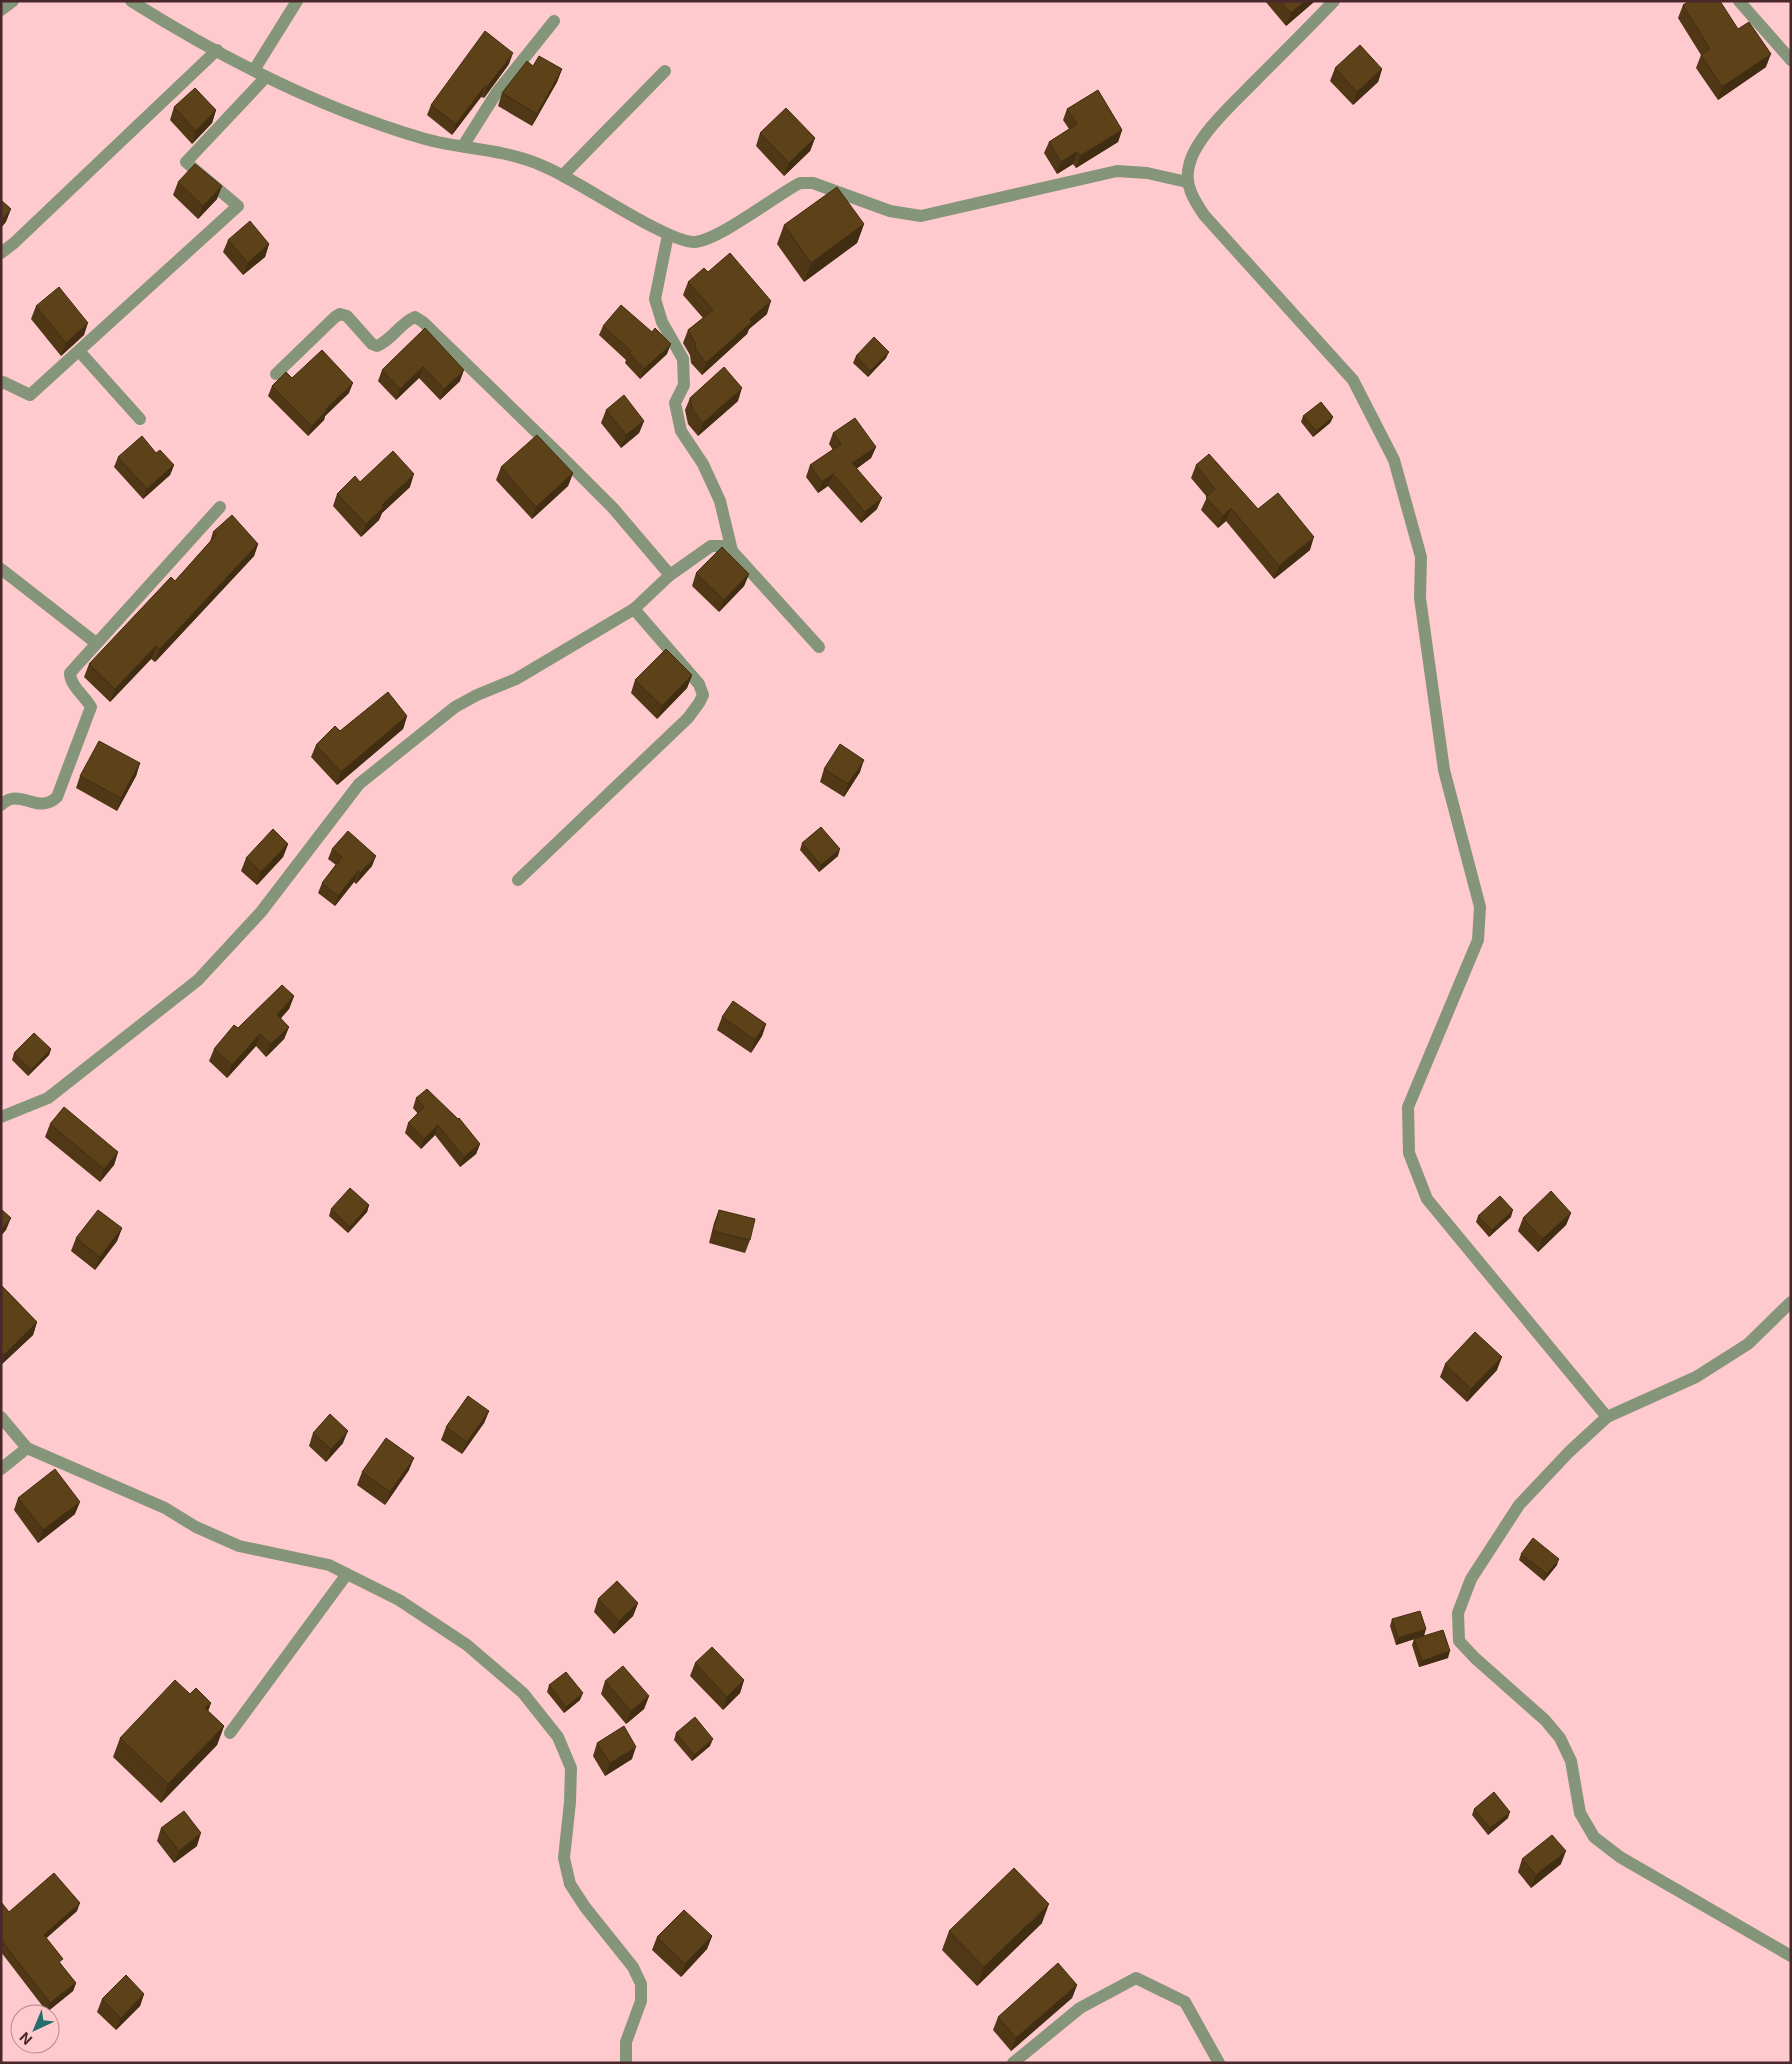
<svg xmlns="http://www.w3.org/2000/svg" width="1792" height="2064" font-family="Inter,sans-serif">
	<style>
		.lines { fill: none; stroke-linecap: round; stroke-linejoin: round }
		.minor { stroke: #849579; stroke-width: 12 }
		.wall { fill: #503816 }
		.shaded-wall { fill: #412e12 }
		.building { fill: #5d4119; stroke: #412e12 }
	</style>
	<rect width="100%" height="100%" fill="#fecacd"/>
	<g class="lines">
		<g class="minor">
			<path d="M131 1C223 59 321 109 425 139 461 149 501 149 536 163 545 167 555 171 563 176 590 189 670 243 695 242 719 240 775 196 800 183H813L890 211 921 216 1117 171 1147 173 1187 182"/>
			<path d="M1334 1C1309 27 1284 52 1259 77 1238 99 1195 136 1189 166 1184 185 1194 200 1204 215L1353 380 1394 460 1421 557 1420 598 1444 770 1480 907 1478 940 1408 1107 1409 1153 1427 1199 1607 1417"/>
			<polyline points="1739,1 1791,60"/>
			<polyline points="1,10 13,1"/>
			<polyline points="254,70 297,1"/>
			<polyline points="463,146 497,92 554,21"/>
			<polyline points="563,175 665,71"/>
			<polyline points="668,235 655,299 662,322 683,359 684,385 675,403 681,431 703,464 720,501 732,551"/>
			<polyline points="1,253 14,243 217,50"/>
			<polyline points="79,351 140,419"/>
			<path d="M276 374 335 317 340 314 347 316 372 344 377 346C392 340 400 323 415 317L423 322 560 455 613 508 670 575"/>
			<polyline points="1,384 3,382 30,395 238,206 186,162 266,77"/>
			<polyline points="1,569 96,643"/>
			<path d="M1 805C20 786 37 816 57 797L91 707C85 696 70 686 70 673L220 507"/>
			<polyline points="518,880 688,718 699,703 703,695 699,684 634,609"/>
			<polyline points="1,1117 48,1098 198,980 261,912 359,784 455,707 477,695 516,679 634,609 670,575 711,546 724,546 733,552 819,647"/>
			<polyline points="1791,1302 1748,1344 1696,1377 1607,1417 1569,1452 1519,1505 1471,1579 1458,1613 1459,1641 1475,1658 1545,1720 1560,1738 1571,1761 1580,1813 1594,1837 1620,1857 1791,1956"/>
			<polyline points="1,1417 27,1448 165,1508 196,1527 239,1546 329,1565 399,1600 467,1645 523,1693 558,1737 571,1768 570,1802 564,1858 570,1884 585,1907 633,1967 641,1984 641,2001 626,2042 626,2063"/>
			<polyline points="1,1469 27,1448"/>
			<polyline points="230,1733 347,1574"/>
			<polyline points="1013,2063 1080,2008 1136,1978 1185,2002 1219,2063"/>
		</g>
	</g>
	<g class="wall">
		<polygon points="1265,1 1315,1 1286,26"/>
		<polygon points="1683,5 1738,29 1766,67 1718,100 1696,68 1701,55 1678,18"/>
		<polygon points="509,64 484,98 481,97 452,135 427,115 431,105"/>
		<polygon points="533,66 562,69 557,82 532,126 498,106 502,93"/>
		<polygon points="1335,68 1382,69 1378,82 1353,105 1330,81"/>
		<polygon points="174,107 216,110 212,123 192,144 170,120"/>
		<polygon points="1067,109 1122,130 1118,142 1076,168 1073,164 1057,174 1044,153 1049,142 1069,129 1063,120"/>
		<polygon points="760,133 815,138 810,151 784,176 756,146"/>
		<polygon points="178,182 217,199 198,219 173,195"/>
		<polygon points="864,224 857,243 804,282 777,244 784,225"/>
		<polygon points="228,240 269,244 265,257 243,275 223,252"/>
		<polygon points="708,272 767,314 749,329 747,334 702,375 691,363 690,355 683,343 688,330 703,318 683,295 688,282"/>
		<polygon points="36,306 84,335 61,356 31,319"/>
		<polygon points="603,326 667,354 640,379 625,363 626,360 599,335"/>
		<polygon points="425,328 460,381 440,400 419,378 396,400 378,381 382,370"/>
		<polygon points="856,356 886,358 868,377 853,363"/>
		<polygon points="292,378 349,393 325,416 324,420 308,436 268,396 272,386"/>
		<polygon points="690,398 738,401 698,436 688,424 685,410"/>
		<polygon points="606,410 644,421 639,433 621,448 601,423"/>
		<polygon points="1303,416 1333,417 1330,423 1313,437 1301,422"/>
		<polygon points="833,433 876,447 871,458 856,469 877,509 861,523 828,486 818,493 806,477 810,465 833,450 829,444"/>
		<polygon points="156,453 174,465 170,475 143,499 114,467 118,457"/>
		<polygon points="1196,465 1258,509 1310,550 1274,579 1226,521 1218,528 1201,510 1207,497 1191,478"/>
		<polygon points="501,467 573,473 568,486 532,519 496,480"/>
		<polygon points="360,482 410,487 382,513 379,520 361,537 333,506 337,494"/>
		<polygon points="213,532 258,544 254,556 155,662 151,659 110,702 84,677 89,664 175,581 210,542"/>
		<polygon points="696,573 749,574 744,586 719,612 692,586"/>
		<polygon points="692,675 687,688 657,719 631,693 635,680"/>
		<polygon points="407,716 403,729 337,785 311,757 316,745 340,731"/>
		<polygon points="140,763 136,776 117,811 76,788 80,776"/>
		<polygon points="824,769 860,772 844,797 820,782"/>
		<polygon points="802,843 838,856 819,872 800,850"/>
		<polygon points="288,844 283,857 257,885 241,871 246,858"/>
		<polygon points="332,849 372,866 356,884 354,882 335,906 318,893 322,883 336,865 328,859"/>
		<polygon points="294,996 289,1009 281,1018 289,1027 284,1039 266,1057 256,1046 227,1078 209,1061 214,1049 238,1028"/>
		<polygon points="722,1017 766,1024 762,1036 751,1053 717,1030"/>
		<polygon points="51,1049 49,1055 28,1076 12,1060 14,1053"/>
		<polygon points="416,1098 480,1144 476,1154 460,1167 435,1135 421,1149 405,1133 408,1123 418,1114 413,1108"/>
		<polygon points="50,1124 118,1152 114,1165 100,1182 45,1137"/>
		<polygon points="369,1205 367,1212 348,1233 329,1216 331,1209"/>
		<polygon points="719,1210 750,1240 745,1253 709,1243 714,1223"/>
		<polygon points="1571,1213 1566,1225 1538,1252 1518,1231 1523,1218"/>
		<polygon points="1478,1216 1511,1217 1489,1237 1476,1222"/>
		<polygon points="122,1228 117,1241 95,1270 71,1251 76,1238"/>
		<polygon points="1,1285 37,1322 33,1335 1,1365"/>
		<polygon points="1445,1364 1497,1370 1467,1402 1440,1377"/>
		<polygon points="489,1411 484,1423 462,1454 441,1440 446,1427"/>
		<polygon points="313,1433 343,1443 326,1462 309,1446"/>
		<polygon points="409,1470 385,1505 357,1485 362,1472"/>
		<polygon points="18,1498 75,1514 38,1543 14,1510"/>
		<polygon points="1521,1554 1557,1565 1544,1581 1519,1560"/>
		<polygon points="598,1599 638,1603 633,1616 614,1634 594,1612"/>
		<polygon points="1392,1619 1424,1636 1448,1658 1419,1667 1412,1645 1414,1639 1396,1645 1390,1626"/>
		<polygon points="695,1663 744,1680 740,1693 723,1710 690,1676"/>
		<polygon points="605,1681 649,1696 644,1709 626,1724 601,1694"/>
		<polygon points="549,1685 580,1700 564,1713 547,1692"/>
		<polygon points="190,1694 211,1703 208,1711 224,1726 217,1745 161,1803 113,1757 120,1738"/>
		<polygon points="676,1733 710,1746 692,1761 674,1740"/>
		<polygon points="597,1743 632,1759 605,1776 593,1756"/>
		<polygon points="1474,1809 1508,1818 1488,1835 1472,1815"/>
		<polygon points="161,1828 197,1846 174,1863 157,1841"/>
		<polygon points="1522,1859 1561,1864 1531,1888 1518,1872"/>
		<polygon points="1,1902 9,1912 77,1911 46,1938 61,1964 76,1983 73,1991 47,2012 1,1952"/>
		<polygon points="1042,1923 977,1986 942,1950 949,1931"/>
		<polygon points="712,1936 707,1949 681,1977 652,1950 657,1937"/>
		<polygon points="1077,1985 1072,1998 1011,2051 993,2030 998,2017"/>
		<polygon points="144,1994 140,2006 116,2030 97,2012 102,1999"/>
	</g>
	<g class="shaded-wall">
		<polygon points="1305,1 1315,1 1286,26 1291,13"/>
		<polygon points="513,53 509,64 484,98 487,87"/>
		<polygon points="1771,54 1766,67 1718,100 1722,87"/>
		<polygon points="562,69 557,82 532,126 537,114"/>
		<polygon points="1382,69 1378,82 1353,105 1357,92"/>
		<polygon points="485,86 481,97 452,135 456,124"/>
		<polygon points="216,110 212,123 192,144 196,131"/>
		<polygon points="1122,130 1118,142 1076,168 1080,156"/>
		<polygon points="815,138 810,151 784,176 789,163"/>
		<polygon points="1077,152 1073,164 1057,174 1061,162"/>
		<polygon points="222,186 217,199 198,219 203,206"/>
		<polygon points="11,209 6,222 1,228 1,220"/>
		<polygon points="864,224 857,243 804,282 811,263"/>
		<polygon points="269,244 265,257 243,275 248,263"/>
		<polygon points="771,301 767,314 749,329 747,334 702,375 706,363 750,319"/>
		<polygon points="88,323 84,335 61,356 66,343"/>
		<polygon points="671,344 667,354 640,379 644,369"/>
		<polygon points="889,352 886,358 868,377 870,371"/>
		<polygon points="423,367 419,378 396,400 400,389"/>
		<polygon points="464,370 460,381 440,400 444,389"/>
		<polygon points="353,383 349,393 325,416 324,420 308,436 312,426 326,409"/>
		<polygon points="742,388 738,401 698,436 703,423"/>
		<polygon points="1333,417 1330,423 1313,437 1316,431"/>
		<polygon points="644,421 639,433 621,448 626,435"/>
		<polygon points="876,447 871,458 848,475 852,463"/>
		<polygon points="174,465 170,475 143,499 147,489"/>
		<polygon points="573,473 568,486 532,519 536,507"/>
		<polygon points="414,474 410,487 382,513 379,520 361,537 366,524 382,505"/>
		<polygon points="833,474 828,486 818,493 822,482"/>
		<polygon points="882,498 877,509 861,523 865,512"/>
		<polygon points="1231,508 1226,521 1218,528 1223,516"/>
		<polygon points="1314,537 1310,550 1274,579 1279,566"/>
		<polygon points="258,544 254,556 155,662 160,649"/>
		<polygon points="749,574 744,586 719,612 724,600"/>
		<polygon points="156,646 151,659 110,702 115,689"/>
		<polygon points="692,675 687,688 657,719 662,706"/>
		<polygon points="407,716 403,729 337,785 341,772"/>
		<polygon points="864,760 860,772 844,797 848,784"/>
		<polygon points="140,763 136,776 117,811 121,798"/>
		<polygon points="288,844 283,857 257,885 261,872"/>
		<polygon points="840,849 838,856 819,872 821,865"/>
		<polygon points="376,856 372,866 356,884 360,873"/>
		<polygon points="358,871 354,882 335,906 338,896"/>
		<polygon points="294,996 289,1009 273,1027 277,1015"/>
		<polygon points="766,1024 762,1036 751,1053 755,1040"/>
		<polygon points="289,1027 284,1039 266,1057 271,1044"/>
		<polygon points="260,1034 256,1046 227,1078 232,1065"/>
		<polygon points="51,1049 49,1055 28,1076 31,1070"/>
		<polygon points="438,1125 435,1135 421,1149 424,1139"/>
		<polygon points="480,1144 476,1154 460,1167 464,1157"/>
		<polygon points="118,1152 114,1165 100,1182 104,1169"/>
		<polygon points="369,1205 367,1212 348,1233 350,1227"/>
		<polygon points="1513,1210 1511,1217 1489,1237 1492,1230"/>
		<polygon points="1571,1213 1566,1225 1538,1252 1542,1239"/>
		<polygon points="11,1218 6,1230 1,1236 1,1229"/>
		<polygon points="122,1228 117,1241 95,1270 100,1257"/>
		<polygon points="37,1322 33,1335 1,1365 1,1362 4,1355"/>
		<polygon points="1502,1357 1497,1370 1467,1402 1471,1389"/>
		<polygon points="489,1411 484,1423 462,1454 467,1442"/>
		<polygon points="348,1431 343,1443 326,1462 331,1449"/>
		<polygon points="414,1458 409,1470 385,1505 390,1492"/>
		<polygon points="80,1502 75,1514 38,1543 43,1530"/>
		<polygon points="1559,1559 1557,1565 1544,1581 1547,1574"/>
		<polygon points="638,1603 633,1616 614,1634 619,1621"/>
		<polygon points="1426,1629 1424,1636 1396,1645 1398,1638"/>
		<polygon points="1450,1651 1448,1658 1419,1667 1422,1661"/>
		<polygon points="744,1680 740,1693 723,1710 727,1697"/>
		<polygon points="583,1693 580,1700 564,1713 566,1707"/>
		<polygon points="649,1696 644,1709 626,1724 631,1711"/>
		<polygon points="211,1703 204,1722 205,1708"/>
		<polygon points="224,1726 217,1745 161,1803 168,1784"/>
		<polygon points="713,1739 710,1746 692,1761 694,1755"/>
		<polygon points="636,1747 632,1759 605,1776 610,1763"/>
		<polygon points="1510,1812 1508,1818 1488,1835 1490,1828"/>
		<polygon points="201,1833 197,1846 174,1863 179,1851"/>
		<polygon points="1566,1851 1561,1864 1531,1888 1536,1875"/>
		<polygon points="80,1903 77,1911 41,1943 44,1935"/>
		<polygon points="1049,1904 1042,1923 977,1986 984,1967"/>
		<polygon points="712,1936 707,1949 681,1977 685,1964"/>
		<polygon points="76,1983 73,1991 47,2012 50,2003"/>
		<polygon points="1077,1985 1072,1998 1011,2051 1016,2038"/>
		<polygon points="144,1994 140,2006 116,2030 121,2018"/>
	</g>
	<g class="building">
		<polygon points="1280,1 1305,1 1291,13"/>
		<polygon points="1689,1 1720,1 1738,29 1749,22 1771,54 1722,87 1701,55 1710,49 1683,5"/>
		<polygon points="485,31 513,53 487,87 485,86 456,124 431,105"/>
		<polygon points="1360,45 1382,69 1357,92 1335,68"/>
		<polygon points="539,56 562,69 537,114 502,93 527,61 533,66"/>
		<polygon points="195,88 216,110 196,131 174,107"/>
		<polygon points="1098,90 1122,130 1080,156 1077,152 1061,162 1049,142 1077,124 1067,109"/>
		<polygon points="786,108 815,138 789,163 760,133"/>
		<polygon points="195,164 222,186 203,206 178,182"/>
		<polygon points="837,187 864,224 811,263 784,225"/>
		<polygon points="1,200 11,209 1,220"/>
		<polygon points="250,221 269,244 248,263 228,240"/>
		<polygon points="730,253 771,301 750,319 752,322 706,363 696,350 695,343 688,330 713,310 688,282 704,268 708,272"/>
		<polygon points="59,287 88,323 66,343 36,306"/>
		<polygon points="621,305 652,332 655,328 671,344 644,369 629,353 631,351 603,326"/>
		<polygon points="425,328 464,370 444,389 423,367 400,389 382,370"/>
		<polygon points="874,337 889,352 870,371 856,356"/>
		<polygon points="322,350 353,383 326,409 327,410 312,426 272,386 286,372 292,378"/>
		<polygon points="724,367 742,388 703,423 693,411 690,398"/>
		<polygon points="624,395 644,421 626,435 606,410"/>
		<polygon points="1321,402 1333,417 1316,431 1303,416"/>
		<polygon points="855,418 876,447 852,463 882,498 865,512 833,474 822,482 810,465 841,444 833,433"/>
		<polygon points="537,435 573,473 536,507 501,467"/>
		<polygon points="142,436 156,453 160,450 174,465 147,489 118,457"/>
		<polygon points="393,451 414,474 382,505 384,507 366,524 337,494 355,476 360,482"/>
		<polygon points="1209,454 1258,509 1278,493 1314,537 1279,566 1231,508 1223,516 1206,497 1215,489 1196,465"/>
		<polygon points="232,515 258,544 160,649 156,646 115,689 89,664 171,577 175,581 216,535 213,532"/>
		<polygon points="722,547 749,574 724,600 696,573"/>
		<polygon points="666,649 692,675 662,706 635,680"/>
		<polygon points="388,692 407,716 341,772 316,745 335,726 340,731"/>
		<polygon points="99,741 140,763 121,798 80,776"/>
		<polygon points="840,744 864,760 848,784 824,769"/>
		<polygon points="821,827 840,849 821,865 802,843"/>
		<polygon points="273,829 288,844 261,872 246,858"/>
		<polygon points="348,831 376,856 360,873 358,871 338,896 322,883 342,857 332,849"/>
		<polygon points="282,985 294,996 277,1015 289,1027 271,1044 260,1034 232,1065 214,1049 234,1025 238,1028"/>
		<polygon points="733,1001 766,1024 755,1040 722,1017"/>
		<polygon points="34,1033 51,1049 31,1070 14,1053"/>
		<polygon points="427,1089 458,1119 459,1118 480,1144 464,1157 438,1125 424,1139 408,1123 424,1107 416,1098"/>
		<polygon points="64,1107 118,1152 104,1169 50,1124"/>
		<polygon points="350,1188 369,1205 350,1227 331,1209"/>
		<polygon points="1551,1191 1571,1213 1542,1239 1523,1218"/>
		<polygon points="1500,1196 1513,1210 1492,1230 1478,1216"/>
		<polygon points="1,1209 11,1218 1,1229"/>
		<polygon points="98,1210 122,1228 100,1257 76,1238"/>
		<polygon points="719,1210 755,1219 750,1240 713,1231"/>
		<polygon points="1,1285 37,1322 4,1355 1,1352"/>
		<polygon points="1475,1332 1502,1357 1471,1389 1445,1364"/>
		<polygon points="468,1396 489,1411 467,1442 446,1427"/>
		<polygon points="330,1414 348,1431 331,1449 313,1433"/>
		<polygon points="386,1438 414,1458 390,1492 362,1472"/>
		<polygon points="55,1469 80,1502 43,1530 18,1498"/>
		<polygon points="1533,1538 1559,1559 1547,1574 1521,1554"/>
		<polygon points="617,1581 638,1603 619,1621 598,1599"/>
		<polygon points="1420,1611 1426,1629 1398,1638 1392,1619"/>
		<polygon points="1443,1630 1450,1651 1422,1661 1414,1639"/>
		<polygon points="712,1647 744,1680 727,1697 695,1663"/>
		<polygon points="623,1666 649,1696 631,1711 605,1681"/>
		<polygon points="566,1672 583,1693 566,1707 549,1685"/>
		<polygon points="175,1680 190,1694 196,1688 211,1703 205,1708 224,1726 168,1784 120,1738"/>
		<polygon points="695,1717 713,1739 694,1755 676,1733"/>
		<polygon points="624,1726 636,1747 610,1763 597,1743"/>
		<polygon points="1494,1792 1510,1812 1490,1828 1474,1809"/>
		<polygon points="184,1811 201,1833 179,1851 161,1828"/>
		<polygon points="1552,1835 1566,1851 1536,1875 1522,1859"/>
		<polygon points="1014,1868 1049,1904 984,1967 949,1931"/>
		<polygon points="54,1873 80,1903 44,1935 63,1959 59,1962 76,1983 50,2003 1,1940 1,1902 9,1912"/>
		<polygon points="684,1910 712,1936 685,1964 657,1937"/>
		<polygon points="1058,1963 1077,1985 1016,2038 998,2017"/>
		<polygon points="126,1975 144,1994 121,2018 102,1999"/>
	</g>
	<rect width="1792" height="2064" fill="none" stroke="#49272b" stroke-width="5"/>
	<g transform="translate(35 2029) rotate(224)"><circle r="24" fill="#fecacd" stroke="#b6898c"/>
	<path d="M0-4L9 19L0 12L-9 19Z" fill="#236e6d"/>
	<text y="-8" font-size="14" font-weight="bold" text-anchor="middle" fill="#49272b">N</text>
	</g>
</svg>
